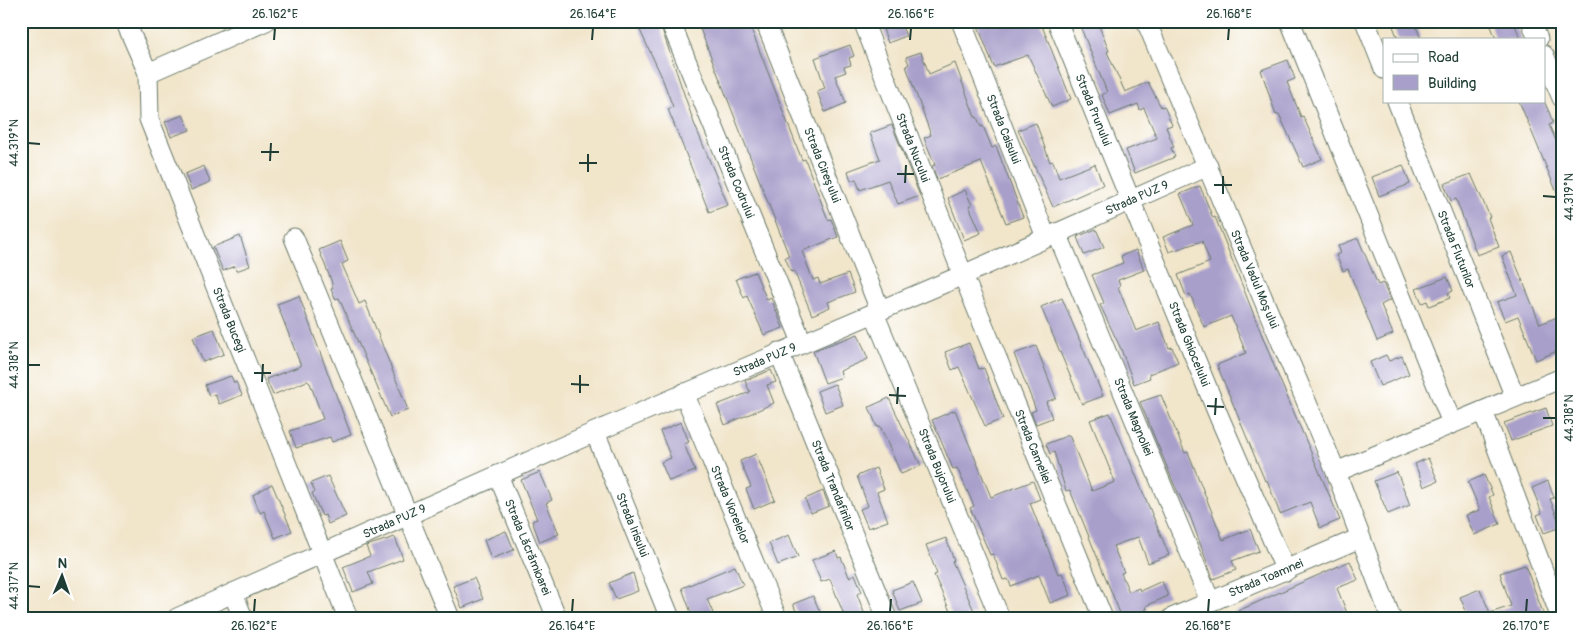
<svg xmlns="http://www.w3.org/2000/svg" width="1583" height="639" font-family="Pangolin,sans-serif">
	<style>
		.building { fill: #a89fca }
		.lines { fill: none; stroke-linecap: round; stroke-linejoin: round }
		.minor-casing { stroke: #687868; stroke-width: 21 }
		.minor { stroke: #fff; stroke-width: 19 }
		.ticks { fill: none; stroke: #1f3d34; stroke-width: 2 }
		.labels { text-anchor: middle; stroke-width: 4.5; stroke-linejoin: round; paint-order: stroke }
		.street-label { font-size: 12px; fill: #1f3d34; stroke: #fff }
		.neatline { fill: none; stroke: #1f3d34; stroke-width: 2 }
		.ticks-label { font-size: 12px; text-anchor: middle; fill: #1f3d34 }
	</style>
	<rect width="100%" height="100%" fill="#fff"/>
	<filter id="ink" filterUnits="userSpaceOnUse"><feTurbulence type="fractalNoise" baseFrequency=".02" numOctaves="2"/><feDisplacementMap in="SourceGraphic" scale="10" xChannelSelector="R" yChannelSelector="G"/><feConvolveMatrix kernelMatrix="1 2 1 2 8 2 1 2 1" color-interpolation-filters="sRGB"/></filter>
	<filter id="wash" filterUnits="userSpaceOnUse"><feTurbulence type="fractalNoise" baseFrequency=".0096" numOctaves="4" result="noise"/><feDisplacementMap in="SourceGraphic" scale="20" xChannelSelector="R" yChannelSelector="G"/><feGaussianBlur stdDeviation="1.12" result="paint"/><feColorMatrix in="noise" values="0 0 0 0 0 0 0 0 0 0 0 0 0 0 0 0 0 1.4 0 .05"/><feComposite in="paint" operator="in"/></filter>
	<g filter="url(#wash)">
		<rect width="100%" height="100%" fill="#f1e5ca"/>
		<g id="blocks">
			<g class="building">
				<polygon points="645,21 659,21 694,123 728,205 709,212 668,109 673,107 661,75 637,24"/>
				<polygon points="697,21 748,21 802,160 805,159 828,220 831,219 838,237 802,251 813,280 818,278 820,284 848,274 855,292 828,302 830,307 812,315 794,271 791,272 785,257 789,256"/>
				<polygon points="894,21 900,21 906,36 888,43 882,26"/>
				<polygon points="976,21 1040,21 1071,99 1052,107 1028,55 994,67"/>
				<polygon points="1078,21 1097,21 1109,51 1107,52 1125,92 1148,82 1161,107 1164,106 1172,125 1166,127 1174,147 1171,148 1175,157 1135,173 1126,150 1157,138 1144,108 1140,110 1138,104 1110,115 1102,95 1107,92"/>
				<polygon points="1391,21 1414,21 1421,39 1398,39"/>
				<polygon points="1489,21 1513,21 1521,39 1496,39"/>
				<polygon points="850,45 854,56 849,58 851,65 844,67 846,72 835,76 846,103 825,112 817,91 825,88 815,58"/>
				<polygon points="921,52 929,74 955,63 975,117 977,117 981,127 983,126 992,148 996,146 1023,217 1006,223 981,162 937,179 932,166 935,165 924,138 931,135 906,66 909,64 906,57"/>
				<polygon points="1288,60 1295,79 1287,82 1301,117 1303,116 1322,159 1303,167 1279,114 1276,115 1261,70"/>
				<polygon points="1519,101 1544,101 1549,112 1553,123 1549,125 1562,154 1562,205"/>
				<polygon points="183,115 190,130 171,137 165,122"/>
				<polygon points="1036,123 1050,162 1053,161 1059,178 1095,164 1103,185 1053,207 1018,130"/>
				<polygon points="892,125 920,196 898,204 888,180 860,190 856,179 851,181 848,171 880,159 870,133"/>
				<polygon points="1403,165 1410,184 1379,196 1372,177"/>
				<polygon points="204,166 210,182 191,190 185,174"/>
				<polygon points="1471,174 1490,217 1488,218 1499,247 1477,255 1456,199 1451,201 1444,184"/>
				<polygon points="1200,186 1213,218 1215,217 1277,373 1340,520 1320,528 1310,502 1280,514 1267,480 1265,481 1252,450 1217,365 1246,353 1231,316 1204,327 1190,294 1186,296 1178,275 1210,262 1202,241 1169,252 1163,237 1193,225 1180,194"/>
				<polygon points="965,190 972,205 969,206 981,233 964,240 948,198"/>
				<polygon points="1096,229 1104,247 1084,255 1077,237"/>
				<polygon points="240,236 250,266 236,271 235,266 223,271 213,247"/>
				<polygon points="1358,238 1378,285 1383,283 1390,300 1381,305 1393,334 1377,341 1348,269 1343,271 1336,255 1341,253 1338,246"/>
				<polygon points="340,241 348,261 342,264 359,304 365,301 408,410 390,417 339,298 335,299 331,289 333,288 331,280 319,250"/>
				<polygon points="1136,250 1144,270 1118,280 1120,286 1118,287 1136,331 1159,322 1169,348 1172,347 1178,362 1149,374 1150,378 1134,384 1121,349 1100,305 1104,303 1092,275 1123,263 1121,256"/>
				<polygon points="1511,252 1540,324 1562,315 1562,349 1536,360 1518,316 1505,321 1497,302 1517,295 1502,256"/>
				<polygon points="755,272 767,300 771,298 783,328 764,335 747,296 744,298 736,279"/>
				<polygon points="1447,277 1453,291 1448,293 1450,298 1429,306 1427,301 1422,303 1416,289"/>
				<polygon points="299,296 351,435 332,442 330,437 296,448 290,431 323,419 310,383 307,381 273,395 266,379 301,366 277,304"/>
				<polygon points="1062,298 1103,396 1082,404 1041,307"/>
				<polygon points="214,329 224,354 203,362 193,337"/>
				<polygon points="858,334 868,359 840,371 842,377 825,383 813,351"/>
				<polygon points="969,343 979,369 984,368 1003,419 985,426 959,367 952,370 945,352"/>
				<polygon points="1036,346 1056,398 1046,402 1052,418 1036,424 1031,412 1036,410 1014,354"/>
				<polygon points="1386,355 1389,361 1402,356 1409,374 1380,386 1370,362"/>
				<polygon points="771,370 776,382 767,385 774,403 725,425 717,405 750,392 745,381"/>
				<polygon points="231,376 234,383 236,382 242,395 219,404 215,394 209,396 205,385"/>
				<polygon points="835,384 843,405 825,412 817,391"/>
				<polygon points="1161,395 1185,453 1188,452 1223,540 1250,529 1259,551 1232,561 1236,570 1213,579 1189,513 1188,513 1174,484 1140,402"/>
				<polygon points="889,398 921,466 901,474 880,426 877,427 869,407"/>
				<polygon points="1546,408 1552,426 1511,441 1504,423"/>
				<polygon points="955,410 991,497 1033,481 1040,499 1030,503 1058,574 1062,573 1071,595 1050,603 1039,575 1011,586 1008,579 1003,580 993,554 990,555 980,531 970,508 974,506 957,468 953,469 932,420"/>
				<polygon points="1110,413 1169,555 1148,563 1138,537 1113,546 1124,572 1121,573 1129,592 1139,588 1140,591 1162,581 1168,596 1146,606 1147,609 1126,618 1122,618 1070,490 1066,491 1054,452 1050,454 1046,444 1069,435 1092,491 1115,482 1090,420"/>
				<polygon points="681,422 689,442 684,444 695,471 669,481 661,462 671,458 660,431"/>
				<polygon points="756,454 775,500 754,509 746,489 751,487 740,461"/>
				<polygon points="1428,458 1438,481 1424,487 1415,464"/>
				<polygon points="876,468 884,489 877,492 888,521 868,528 860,509 868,506 857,476"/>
				<polygon points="540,472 552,500 546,503 559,534 540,542 532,521 537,519 521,480"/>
				<polygon points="1397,472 1410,505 1388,514 1374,481"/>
				<polygon points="1484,475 1493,495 1489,497 1500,524 1474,535 1466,515 1480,510 1468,482"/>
				<polygon points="328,476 346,516 328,524 325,515 322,516 312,493 315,492 311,483"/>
				<polygon points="1548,481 1554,498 1550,499 1561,527 1544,533 1537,515 1542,513 1532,488"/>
				<polygon points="272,484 292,531 275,538 264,511 260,513 253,495"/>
				<polygon points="823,491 829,506 811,513 805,499"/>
				<polygon points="506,531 514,550 491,559 484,540"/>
				<polygon points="789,535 798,557 778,565 769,543"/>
				<polygon points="395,537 403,559 368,572 373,584 353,592 343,567 370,556 366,546"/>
				<polygon points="946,538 954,561 952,561 975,613 963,618 953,618 934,575 937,574 926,545"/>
				<polygon points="836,551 838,558 841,557 849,577 855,574 862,592 857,594 866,618 845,618 830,579 821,582 812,560"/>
				<polygon points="1350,561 1358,580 1337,588 1349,618 1222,618"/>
				<polygon points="1525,565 1545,618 1469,618 1460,597 1480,589 1490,613 1511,606 1500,573"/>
				<polygon points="735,566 743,585 707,599 715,618 693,618 682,588"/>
				<polygon points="633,573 638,591 616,599 609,583"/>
				<polygon points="474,578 483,599 462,608 453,586"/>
				<polygon points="913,582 922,603 900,611 892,590"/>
				<polygon points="813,596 820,612 806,618 799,618 793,604"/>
			</g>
		</g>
	</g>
	<g filter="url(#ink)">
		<use href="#blocks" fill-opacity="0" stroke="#687868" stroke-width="1"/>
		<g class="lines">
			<g class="minor-casing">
				<g id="minor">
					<path id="s1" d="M125 21 148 73 149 119 348 618"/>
					<path id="s2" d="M670 21 802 342"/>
					<path id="s3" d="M765 21 880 310"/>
					<path id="s4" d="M863 21 963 275 1103 618"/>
					<path id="s5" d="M961 21 1046 237"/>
					<path id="s6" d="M1057 21 1220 419 1286 571"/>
					<path id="s7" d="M1146 21 1336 472 1391 618"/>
					<polyline points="1290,21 1452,423"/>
					<polyline points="1365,21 1384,69"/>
					<polyline points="1531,21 1538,39"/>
					<polyline points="1544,55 1562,98"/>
					<polyline points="148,73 266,21"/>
					<path id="s8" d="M1397 101 1515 397"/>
					<path id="s9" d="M1057 233 1210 601"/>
					<polyline points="294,238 450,618"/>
					<path id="s10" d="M874 313 1000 618"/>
					<path id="s11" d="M779 352 887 618"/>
					<path id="s12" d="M684 393 777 618"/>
					<polyline points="1483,411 1561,618"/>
					<path id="s13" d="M595 432 670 618"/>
					<polyline points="1336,472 1562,378"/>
					<path id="s14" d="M498 475 557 618"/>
					<polyline points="233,593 243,618"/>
					<path id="s15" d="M177 618 595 432 963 275 1208 166"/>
					<path id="s16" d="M1172 618 1360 538"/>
				</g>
			</g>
			<use href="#minor" class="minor"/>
		</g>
	</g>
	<path class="ticks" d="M274 40 275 28M592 40 593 28M910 40 911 28M1228 40 1229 28M28 143 40 144M261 152H279M270 161 271 143M579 163H597M588 172V154M897 174H914M905 183 906 165M1214 185H1232M1223 194V176M1543 196 1556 197M28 365H40M254 373H271M262 382 263 364M571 384 589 385M580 393V375M889 395 906 396M897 404 898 387M1207 406 1224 407M1215 415 1216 398M1543 418H1556M28 586 40 587M254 612 255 599M572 612 573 599M890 612 891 599M1208 612 1209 599M1526 612 1527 599"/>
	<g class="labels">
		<g class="street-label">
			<text dy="4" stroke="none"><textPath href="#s6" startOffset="96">Strada Prunului</textPath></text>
			<text dy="4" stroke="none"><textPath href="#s5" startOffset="116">Strada Caisului</textPath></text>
			<text dy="4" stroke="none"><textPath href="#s4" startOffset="136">Strada Nucului</textPath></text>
			<text dy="4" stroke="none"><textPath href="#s3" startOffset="155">Strada Cireșului</textPath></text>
			<text dy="4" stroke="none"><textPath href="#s2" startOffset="174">Strada Codrului</textPath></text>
			<text dy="4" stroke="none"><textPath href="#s15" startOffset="1048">Strada PUZ 9</textPath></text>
			<text dy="4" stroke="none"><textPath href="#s8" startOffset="160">Strada Fluturilor</textPath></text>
			<text dy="4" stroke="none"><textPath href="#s7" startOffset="280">Strada Vadul Moșului</textPath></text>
			<text dy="4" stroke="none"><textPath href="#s1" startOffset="319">Strada Bucegi</textPath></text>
			<text dy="4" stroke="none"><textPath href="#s6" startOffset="349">Strada Ghiocelului</textPath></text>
			<text dy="4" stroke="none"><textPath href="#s15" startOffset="642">Strada PUZ 9</textPath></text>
			<text dy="4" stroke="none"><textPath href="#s9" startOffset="199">Strada Magnoliei</textPath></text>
			<text dy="4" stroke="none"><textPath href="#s4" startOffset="458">Strada Cameliei</textPath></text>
			<text dy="4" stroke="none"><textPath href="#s10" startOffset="165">Strada Bujorului</textPath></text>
			<text dy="4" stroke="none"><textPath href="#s11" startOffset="144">Strada Trandafirilor</textPath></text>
			<text dy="4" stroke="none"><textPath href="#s12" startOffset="121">Strada Viorelelor</textPath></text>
			<text dy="4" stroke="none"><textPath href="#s15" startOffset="238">Strada PUZ 9</textPath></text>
			<text dy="4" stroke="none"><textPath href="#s13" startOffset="100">Strada Irisului</textPath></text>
			<text dy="4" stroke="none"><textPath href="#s14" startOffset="78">Strada Lăcrămioarei</textPath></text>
			<text dy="4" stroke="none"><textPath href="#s16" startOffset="102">Strada Toamnei</textPath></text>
		</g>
	</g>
	<rect width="1583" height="639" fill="none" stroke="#fff" stroke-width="55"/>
	<rect x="1383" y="38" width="162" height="65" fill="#ffffff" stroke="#a5b1ae"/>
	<rect x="1393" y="54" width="25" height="8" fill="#ffffff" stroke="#a5b1ae"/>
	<text x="1428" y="62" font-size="15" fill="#1f3d34">Road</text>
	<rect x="1393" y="75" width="25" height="15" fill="#a89fca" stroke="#a5b1ae"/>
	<text x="1428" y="88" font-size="15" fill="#1f3d34">Building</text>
	<g transform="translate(62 576) rotate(2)" stroke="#ffffff" stroke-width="4" paint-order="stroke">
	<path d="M0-4L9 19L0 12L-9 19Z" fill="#1f3d34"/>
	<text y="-8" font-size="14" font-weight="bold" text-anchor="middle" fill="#1f3d34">N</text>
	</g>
	<rect x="28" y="28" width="1528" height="584" class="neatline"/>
	<g class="ticks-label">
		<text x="275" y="18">26.162°E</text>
		<text x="593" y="18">26.164°E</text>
		<text x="911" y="18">26.166°E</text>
		<text x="1229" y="18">26.168°E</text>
		<text transform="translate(14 143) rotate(-90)" y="4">44.319°N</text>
		<text transform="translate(1569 197) rotate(-90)" y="4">44.319°N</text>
		<text transform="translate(14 365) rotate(-90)" y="4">44.318°N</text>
		<text transform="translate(1569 418) rotate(-90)" y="4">44.318°N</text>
		<text transform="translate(14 586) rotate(-90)" y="4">44.317°N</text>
		<text x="254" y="630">26.162°E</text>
		<text x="572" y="630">26.164°E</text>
		<text x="890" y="630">26.166°E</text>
		<text x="1208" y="630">26.168°E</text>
		<text x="1526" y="630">26.170°E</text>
	</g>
</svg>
